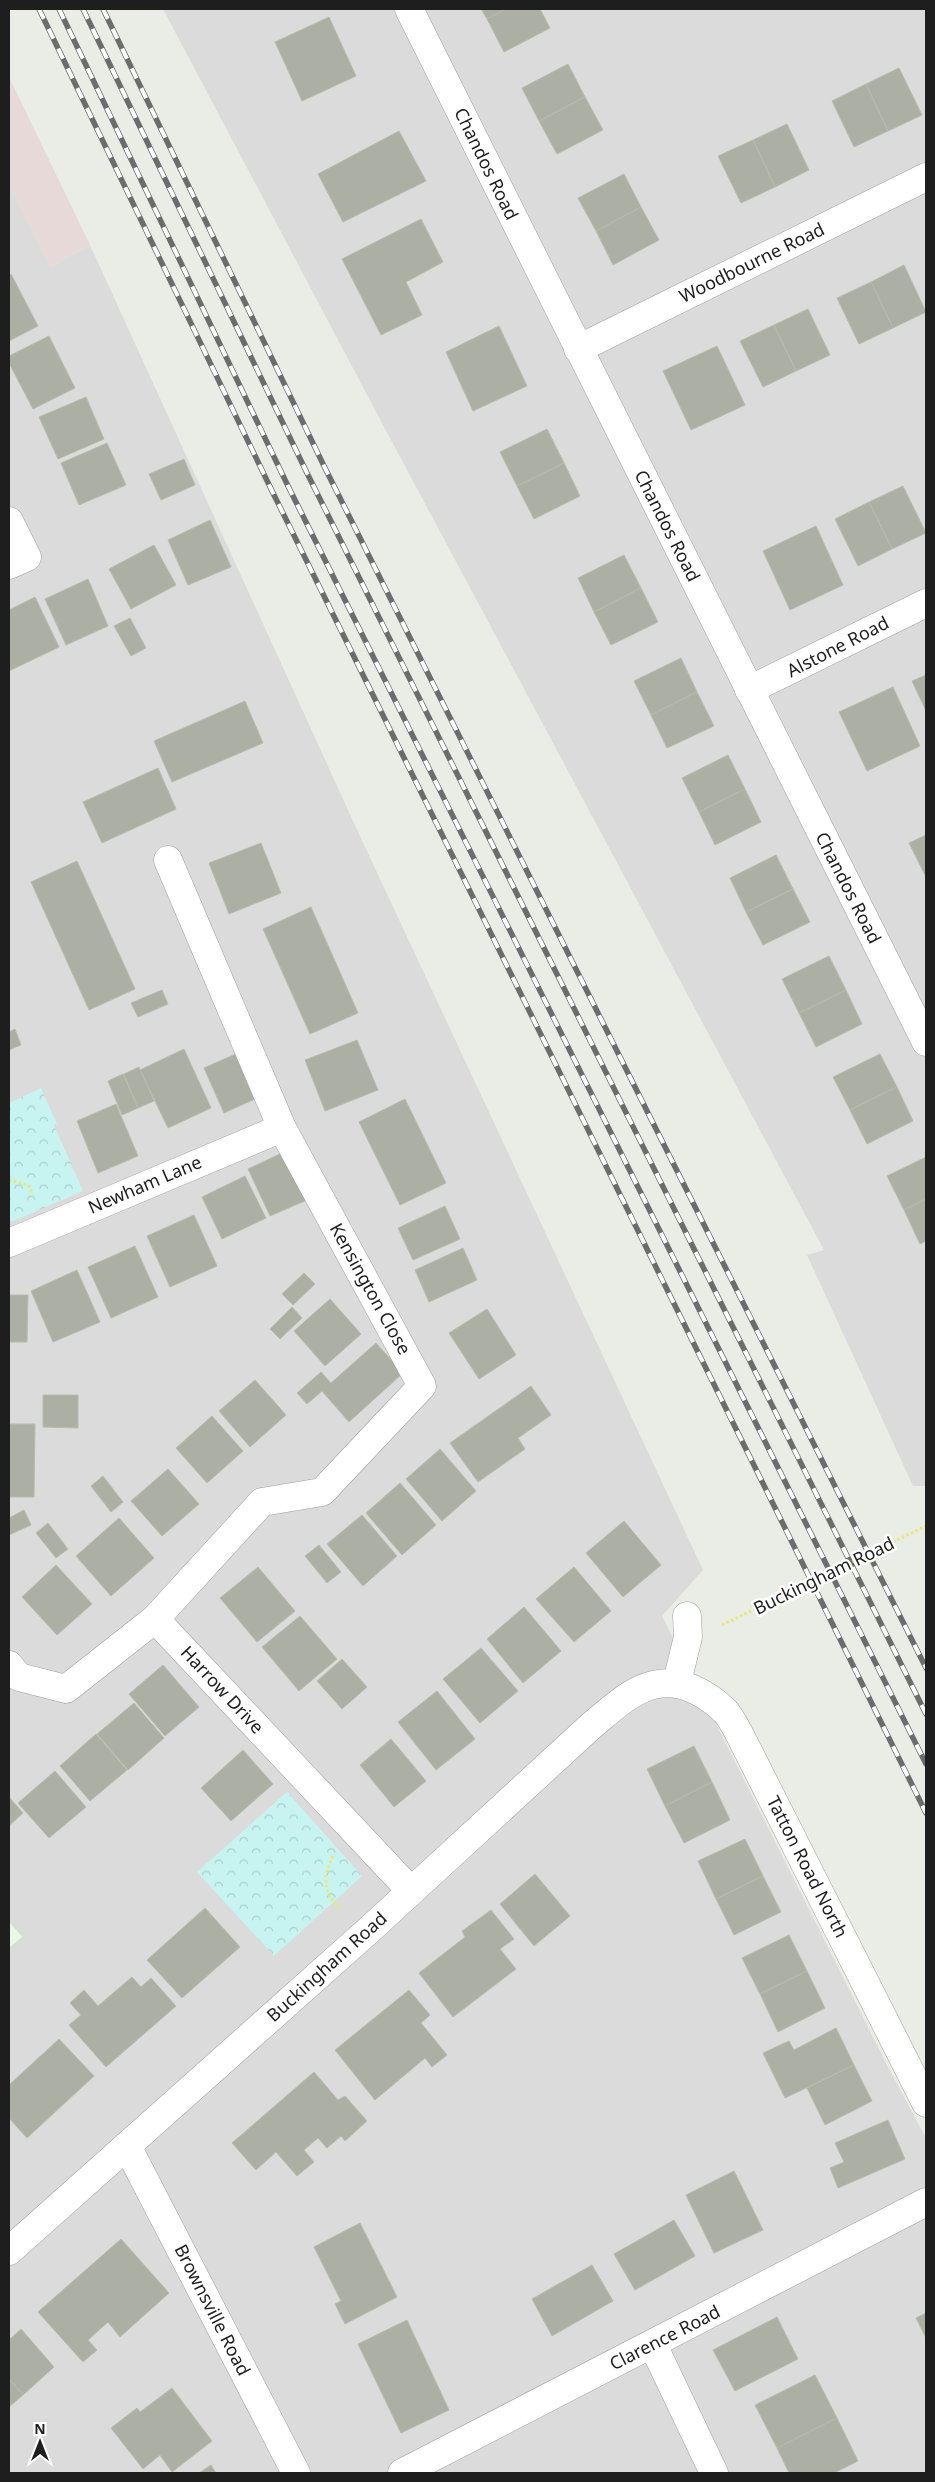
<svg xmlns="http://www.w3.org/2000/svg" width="935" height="2482" font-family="'Noto Sans',sans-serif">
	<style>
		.residential { fill: #dcdbdb }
		.industrial { fill: #e6d9d8 }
		.education { fill: #e4fbe0 }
		.park { fill: url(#park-crowns) }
		.building { fill: #acafa4; stroke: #b7bda9 }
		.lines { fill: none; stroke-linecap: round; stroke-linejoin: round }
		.street-casing { stroke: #9f9f9f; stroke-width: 29 }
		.path { stroke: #e9e77a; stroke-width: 3; stroke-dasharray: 2.5 2.5; stroke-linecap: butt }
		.street { stroke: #fff; stroke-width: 28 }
		.rail-casing { stroke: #6c6c6c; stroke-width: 5.5 }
		.rail { stroke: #fff; stroke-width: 4; stroke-dasharray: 11; stroke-linecap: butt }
		.path-bridge { stroke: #e9e77a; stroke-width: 3; stroke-dasharray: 2.5 2.5; stroke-linecap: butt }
		.labels { text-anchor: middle; stroke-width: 5; stroke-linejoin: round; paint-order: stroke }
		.street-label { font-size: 18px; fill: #1e1e1e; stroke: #fff }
	</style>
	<defs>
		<pattern id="park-crowns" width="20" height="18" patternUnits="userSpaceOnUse" patternTransform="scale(1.25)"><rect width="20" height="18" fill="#c7f3f1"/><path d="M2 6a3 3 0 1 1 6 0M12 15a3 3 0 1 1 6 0" fill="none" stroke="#aad0ce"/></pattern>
	</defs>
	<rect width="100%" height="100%" fill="#e9ede5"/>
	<g class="residential">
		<polygon points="163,9 926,9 926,1486 913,1486 807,1255 824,1250 383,425"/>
		<polygon points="9,185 51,267 90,245 359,834 703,1570 662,1616 888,2067 926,2138 926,2473 9,2473 9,1948 22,1936 9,1922"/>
	</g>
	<polygon class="industrial" points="9,77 90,245 51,267 9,185"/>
	<polygon class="education" points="9,1922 22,1937 9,1948"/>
	<g class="park">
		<polygon points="41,1088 57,1124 54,1125 83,1191 9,1223 9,1103"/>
		<polygon points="287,1792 362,1876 274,1956 197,1872"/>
	</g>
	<g class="building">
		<polygon points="481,9 506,9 487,19"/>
		<polygon points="506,9 540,9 550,28 504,52 487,19"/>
		<polygon points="329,17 356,76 302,101 275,42"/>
		<polygon points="568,64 585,97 539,121 522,88"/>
		<polygon points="899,68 922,115 888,131 866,84"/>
		<polygon points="866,84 888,131 854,147 832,101"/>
		<polygon points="585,97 603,130 557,154 539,121"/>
		<polygon points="787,124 809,170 775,187 753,140"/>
		<polygon points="399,131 426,181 343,222 318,174"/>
		<polygon points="753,140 775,187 741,203 718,156"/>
		<polygon points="624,174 641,207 596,231 578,198"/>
		<polygon points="641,207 659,240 613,265 596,231"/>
		<polygon points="421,219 443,262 406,282 422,315 381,335 342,259"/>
		<polygon points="904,265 926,312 893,328 871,282"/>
		<polygon points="11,274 38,326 9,341 9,276"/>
		<polygon points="871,282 893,328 859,344 837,298"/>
		<polygon points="808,309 830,355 796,371 774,325"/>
		<polygon points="774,325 796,371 763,387 740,341"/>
		<polygon points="499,326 527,386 473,411 446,352"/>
		<polygon points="49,336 75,388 33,409 9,363 9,356"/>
		<polygon points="717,346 745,405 691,430 663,371"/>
		<polygon points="86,397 104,439 58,459 39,417"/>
		<polygon points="547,429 564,463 517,486 500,452"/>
		<polygon points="107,443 126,485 79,505 61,463"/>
		<polygon points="184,459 195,485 161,500 149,474"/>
		<polygon points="564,463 580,496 534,519 517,486"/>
		<polygon points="903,486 926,533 892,549 869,502"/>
		<polygon points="869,502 892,549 858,566 835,519"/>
		<polygon points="210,520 231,567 188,585 168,540"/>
		<polygon points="816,526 843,585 790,610 763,551"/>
		<polygon points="154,545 176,585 131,609 109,569"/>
		<polygon points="624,555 641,588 594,612 578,578"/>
		<polygon points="88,579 108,626 66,645 45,599"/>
		<polygon points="641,588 658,622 611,645 594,612"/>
		<polygon points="35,597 59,647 9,671 9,610"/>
		<polygon points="130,618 146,648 131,656 114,626"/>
		<polygon points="681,658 697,692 651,715 634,681"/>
		<polygon points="926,675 926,711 912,681"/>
		<polygon points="893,687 920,746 867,771 839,712"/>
		<polygon points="697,692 714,726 667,748 651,715"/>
		<polygon points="245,701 263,743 172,782 154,741"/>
		<polygon points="728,755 745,789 699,812 682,778"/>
		<polygon points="158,768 176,809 102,843 83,802"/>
		<polygon points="745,789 761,822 715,845 699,812"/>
		<polygon points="926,835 926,877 909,843"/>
		<polygon points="261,843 281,893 229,914 209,863"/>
		<polygon points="776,855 793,889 746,912 730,878"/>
		<polygon points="77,861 135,989 89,1010 31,882"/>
		<polygon points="793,889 810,922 763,945 746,912"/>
		<polygon points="311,907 358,1013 310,1034 263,929"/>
		<polygon points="829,956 846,990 799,1013 782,979"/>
		<polygon points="162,990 168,1004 138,1017 131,1003"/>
		<polygon points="846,990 862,1024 816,1047 799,1013"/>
		<polygon points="15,1029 21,1045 9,1050 9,1032"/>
		<polygon points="357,1040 378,1090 325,1111 305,1060"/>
		<polygon points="184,1049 211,1108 168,1128 140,1070"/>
		<polygon points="238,1053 257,1098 224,1113 204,1068"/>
		<polygon points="880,1054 897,1087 850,1110 833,1077"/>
		<polygon points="139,1067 154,1101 138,1108 124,1074"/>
		<polygon points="123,1074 138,1108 122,1115 108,1081"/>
		<polygon points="897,1087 913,1121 867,1144 850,1110"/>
		<polygon points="405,1099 446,1183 400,1205 359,1122"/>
		<polygon points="116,1104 138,1156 98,1173 77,1121"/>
		<polygon points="284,1152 307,1200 270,1216 248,1169"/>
		<polygon points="926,1157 926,1199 904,1210 887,1176"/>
		<polygon points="245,1176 266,1218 222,1239 202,1197"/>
		<polygon points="926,1199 926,1241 920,1244 904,1210"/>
		<polygon points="445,1206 460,1239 413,1260 398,1228"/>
		<polygon points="194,1215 217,1266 170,1287 147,1236"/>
		<polygon points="135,1246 158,1297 111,1318 88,1267"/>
		<polygon points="463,1248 477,1280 429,1302 415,1270"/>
		<polygon points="77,1270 100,1322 53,1342 31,1291"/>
		<polygon points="304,1273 315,1284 293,1305 282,1294"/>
		<polygon points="9,1295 28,1295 27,1342 9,1342"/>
		<polygon points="330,1299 361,1334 325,1366 294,1331"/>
		<polygon points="292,1307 302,1318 280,1339 270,1329"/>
		<polygon points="487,1309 516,1355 479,1379 449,1333"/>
		<polygon points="376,1343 403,1373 349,1422 322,1391 307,1404 297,1393 321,1372 331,1383"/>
		<polygon points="255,1380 286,1415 250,1447 219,1411"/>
		<polygon points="531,1386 551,1415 518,1438 525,1449 478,1482 450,1443"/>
		<polygon points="43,1395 78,1395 78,1428 43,1427"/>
		<polygon points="212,1416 243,1451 207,1483 176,1448"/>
		<polygon points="9,1424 35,1424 34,1497 9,1497"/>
		<polygon points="440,1449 476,1491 442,1521 406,1479"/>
		<polygon points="168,1469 199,1504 162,1536 131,1501"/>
		<polygon points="103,1476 123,1502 111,1512 91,1486"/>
		<polygon points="400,1483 436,1525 402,1555 366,1513"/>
		<polygon points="24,1510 31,1525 9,1535 9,1518"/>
		<polygon points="362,1515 397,1556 363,1586 327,1544"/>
		<polygon points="119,1518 154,1558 111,1596 76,1556"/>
		<polygon points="624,1521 661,1565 623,1597 586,1553"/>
		<polygon points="48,1523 68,1549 56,1558 36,1533"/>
		<polygon points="319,1545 341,1572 327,1583 305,1556"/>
		<polygon points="56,1565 92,1604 57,1635 22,1597"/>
		<polygon points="258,1567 295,1611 257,1642 220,1598"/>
		<polygon points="574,1567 611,1611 574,1642 536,1599"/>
		<polygon points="524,1607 561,1651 523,1683 487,1639"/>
		<polygon points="300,1616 337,1659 299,1691 262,1647"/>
		<polygon points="481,1648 518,1691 480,1723 443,1679"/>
		<polygon points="342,1659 367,1687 342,1709 317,1681"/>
		<polygon points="163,1665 199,1707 165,1736 129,1694"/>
		<polygon points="437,1691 475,1739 436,1770 398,1722"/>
		<polygon points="134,1703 164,1738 128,1770 97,1734"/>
		<polygon points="96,1734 127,1770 90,1801 60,1766"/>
		<polygon points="391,1739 426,1781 394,1807 360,1765"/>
		<polygon points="694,1746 712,1782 665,1806 647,1769"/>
		<polygon points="243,1750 273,1784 231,1821 201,1788"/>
		<polygon points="55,1771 86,1807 49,1838 18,1803"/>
		<polygon points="712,1782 730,1820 684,1843 665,1806"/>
		<polygon points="9,1797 23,1813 9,1826"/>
		<polygon points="745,1839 763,1876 716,1899 698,1861"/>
		<polygon points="535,1874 570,1916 534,1946 500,1904"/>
		<polygon points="763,1876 781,1912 734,1935 716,1899"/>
		<polygon points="205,1908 240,1947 182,1998 147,1960"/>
		<polygon points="491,1910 514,1939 500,1949 516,1969 453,2017 419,1973 465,1937 462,1931"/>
		<polygon points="789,1935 807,1971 760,1994 742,1958"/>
		<polygon points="807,1971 825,2008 778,2032 760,1994"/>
		<polygon points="132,1977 141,1987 151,1978 176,2006 106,2067 69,2025 81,2015 70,2003 84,1990 98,2006"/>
		<polygon points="409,1990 430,2015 421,2023 447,2055 432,2067 425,2058 375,2100 335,2050"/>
		<polygon points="836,2028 854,2065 785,2098 763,2053 789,2041 794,2050"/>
		<polygon points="59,2039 94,2076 27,2138 9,2118 9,2085"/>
		<polygon points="854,2065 872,2101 825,2125 807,2088"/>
		<polygon points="314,2072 338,2100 345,2096 367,2121 345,2141 341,2136 327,2148 318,2138 304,2150 314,2162 297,2176 276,2152 256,2170 232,2143"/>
		<polygon points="888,2120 905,2159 838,2188 830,2168 844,2162 835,2143"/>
		<polygon points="734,2171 763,2230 714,2253 686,2195"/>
		<polygon points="674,2220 695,2256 635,2290 614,2254"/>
		<polygon points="360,2223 397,2297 345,2324 335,2304 341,2301 314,2247"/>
		<polygon points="121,2239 169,2293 120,2337 108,2322 88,2340 97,2350 83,2362 38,2312"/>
		<polygon points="592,2265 613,2301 552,2336 532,2299"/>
		<polygon points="926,2313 926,2338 916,2318"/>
		<polygon points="777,2317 798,2359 735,2391 713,2350"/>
		<polygon points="407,2320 449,2410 401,2433 358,2344"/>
		<polygon points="21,2329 54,2367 23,2395 9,2379 9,2340"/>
		<polygon points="815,2375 837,2418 777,2448 755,2405"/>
		<polygon points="9,2379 23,2395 9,2407"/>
		<polygon points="172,2388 212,2441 172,2472 160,2455 143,2469 111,2428 137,2408 140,2412"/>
		<polygon points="837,2418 858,2461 834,2473 789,2473 777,2448"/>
		<polygon points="211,2465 216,2473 199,2473"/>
	</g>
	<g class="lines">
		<g class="street-casing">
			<g id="street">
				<polyline points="409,9 926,1042"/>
				<polyline points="578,349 926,177"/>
				<polyline points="9,521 27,557 9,565"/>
				<polyline points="749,690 926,603"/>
				<polyline points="9,1243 282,1128"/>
				<polyline points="155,1619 262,1502 322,1492 422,1386 282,1128 168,860"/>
				<polyline points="9,1665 19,1677 66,1689 155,1619 411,1891"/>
				<polyline points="677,1682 688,1637 687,1616"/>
				<polyline points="127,2146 296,2473"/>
				<path d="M9 2251 369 1930 591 1726C621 1701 651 1670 693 1689 704 1694 716 1702 725 1711 734 1721 741 1738 748 1751L926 2103"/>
				<polyline points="653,2345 714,2473"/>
				<polyline points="402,2473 926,2202"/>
			</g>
		</g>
		<g class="path">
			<polyline points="9,1180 28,1185 33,1195"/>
			<path d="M333 1856C322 1879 323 1893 342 1910"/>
		</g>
		<use href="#street" class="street"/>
		<g class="rail-casing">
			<g id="rail">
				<polyline points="39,9 274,495 926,1813"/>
				<polyline points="59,9 288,486 926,1764"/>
				<polyline points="83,9 307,473 926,1714"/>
				<polyline points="103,9 324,466 926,1668"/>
			</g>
		</g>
		<use href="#rail" class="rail"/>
		<polyline class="path-bridge" points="722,1625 926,1526"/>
	</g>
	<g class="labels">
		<g class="street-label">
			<text transform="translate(486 164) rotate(64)" y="6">Chandos Road</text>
			<text transform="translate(752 263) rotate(-26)" y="6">Woodbourne Road</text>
			<text transform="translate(667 526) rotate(63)" y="6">Chandos Road</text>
			<text transform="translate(838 647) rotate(-27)" y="6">Alstone Road</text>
			<text transform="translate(848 888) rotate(63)" y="6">Chandos Road</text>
			<text transform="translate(145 1185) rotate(-23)" y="6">Newham Lane</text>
			<text transform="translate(370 1289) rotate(61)" y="6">Kensington Close</text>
			<text transform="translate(824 1576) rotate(-26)" y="6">Buckingham Road</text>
			<text transform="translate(222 1690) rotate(47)" y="6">Harrow Drive</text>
			<text transform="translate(807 1867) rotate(63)" y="6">Tatton Road North</text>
			<text transform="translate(327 1967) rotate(-42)" y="6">Buckingham Road</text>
			<text transform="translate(212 2310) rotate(63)" y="6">Brownsville Road</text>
			<text transform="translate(665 2338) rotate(-27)" y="6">Clarence Road</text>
		</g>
	</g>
	<rect width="935" height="2482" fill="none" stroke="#1e1e1e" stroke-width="20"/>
	<g transform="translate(40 2442)" stroke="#ffffff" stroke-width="4" paint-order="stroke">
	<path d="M0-4L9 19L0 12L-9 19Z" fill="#1e1e1e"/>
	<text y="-8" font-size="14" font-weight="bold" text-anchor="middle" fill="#1e1e1e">N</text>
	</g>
</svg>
